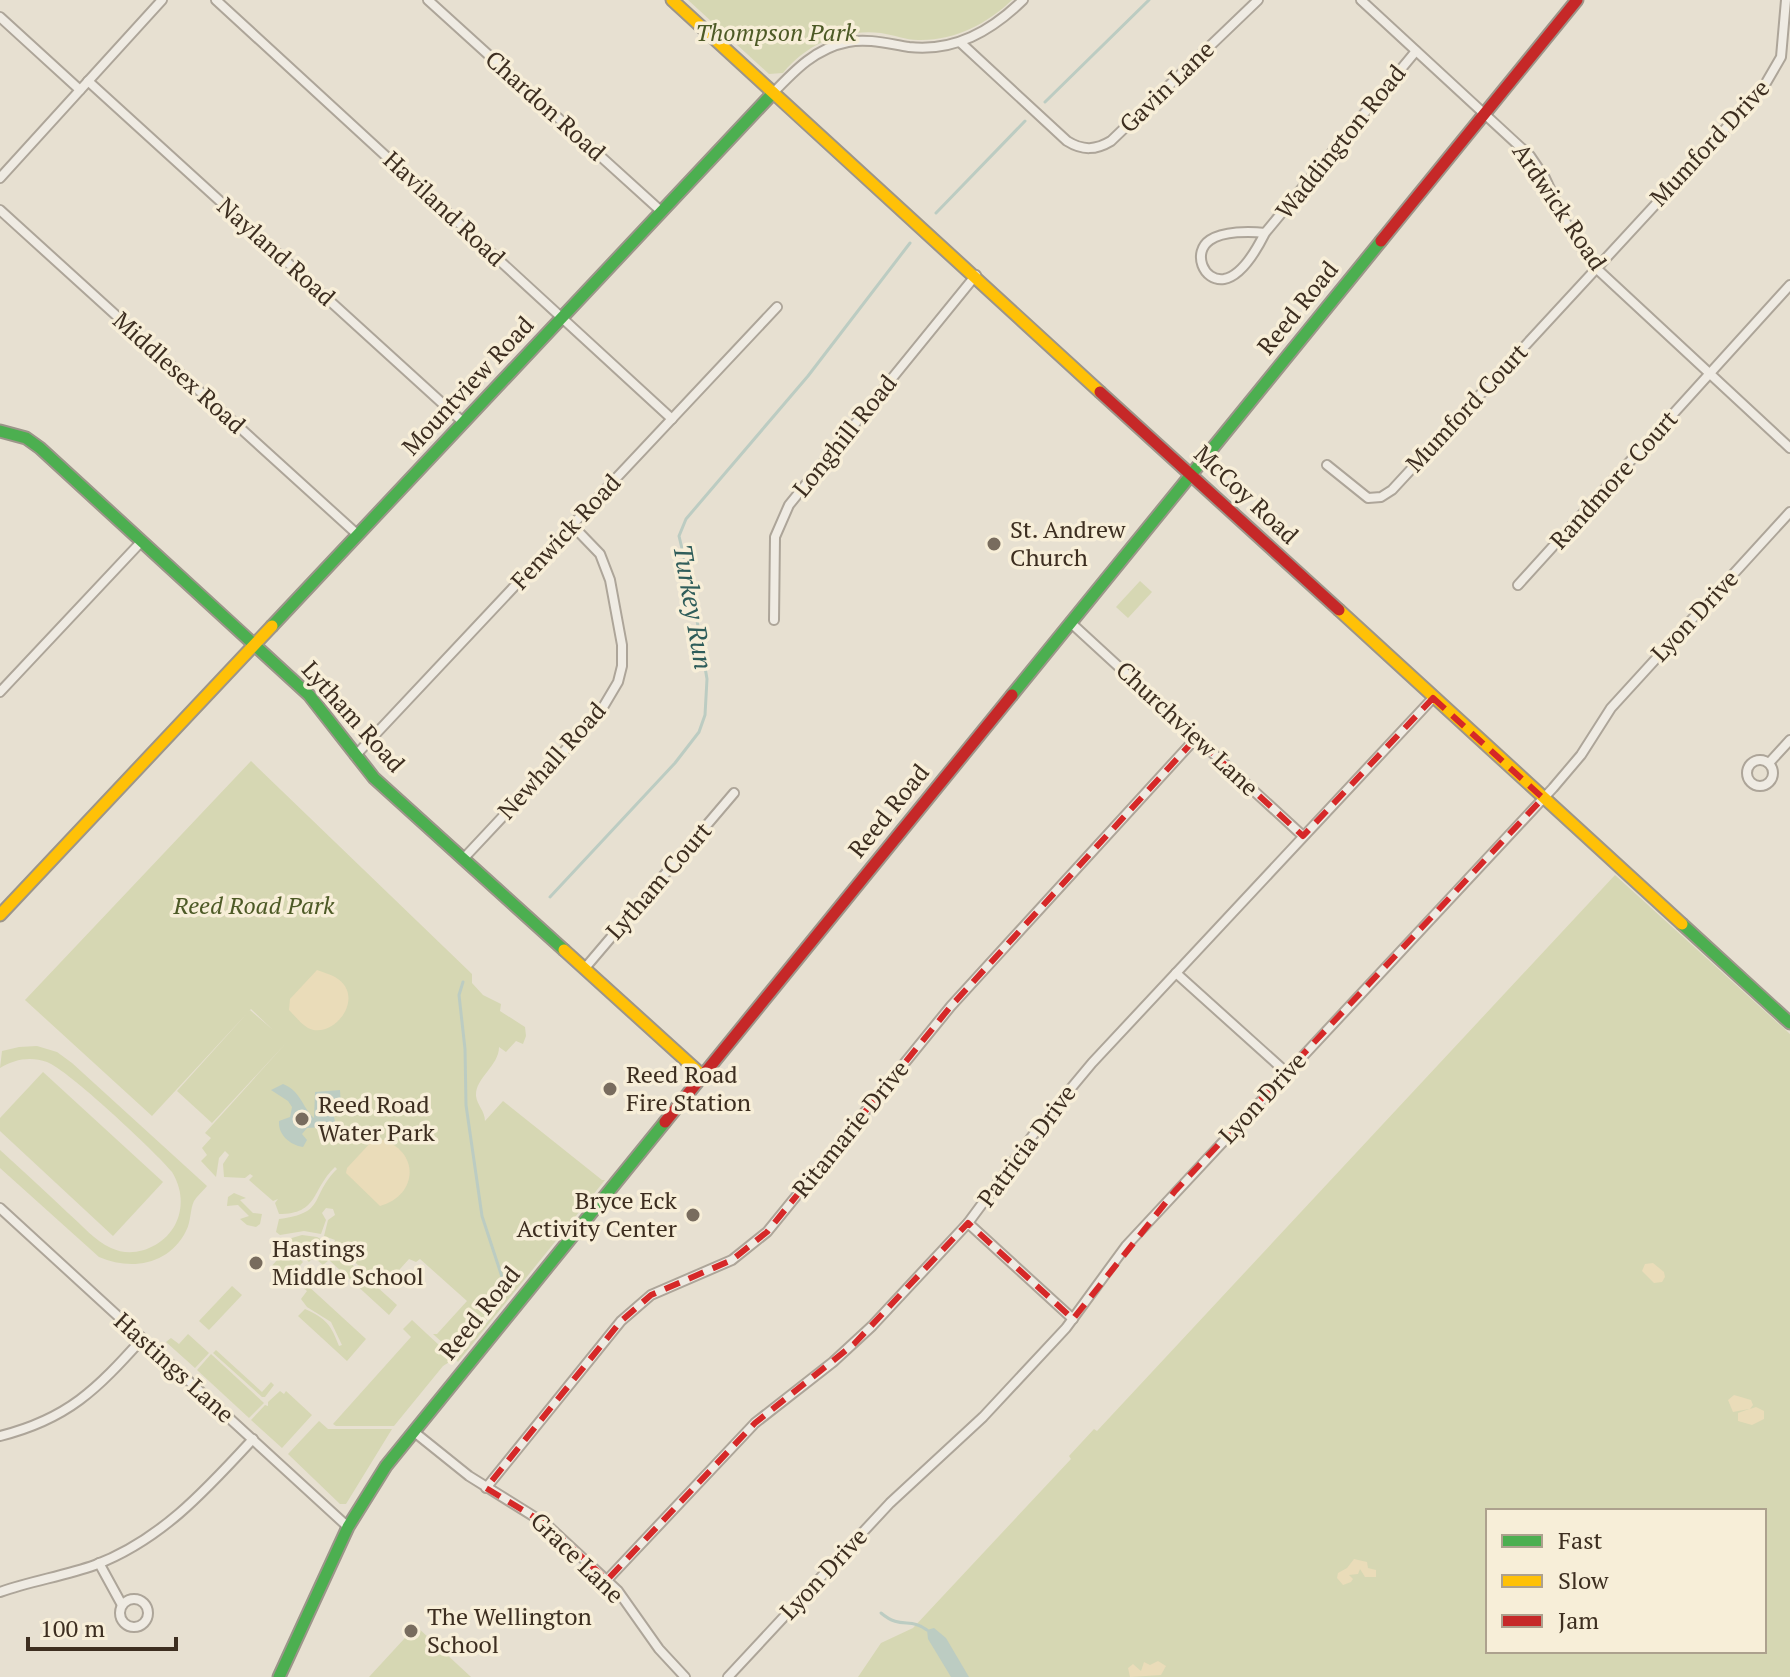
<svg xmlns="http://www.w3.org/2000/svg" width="1790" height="1677" font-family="'PT Serif',serif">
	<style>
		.green { fill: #d6d7b3; fill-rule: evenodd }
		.sand { fill: #eadcb9 }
		.water { fill: #bcccc2 }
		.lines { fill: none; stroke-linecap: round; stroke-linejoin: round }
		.stream { stroke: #bcccc2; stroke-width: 3 }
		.street-casing { stroke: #ada599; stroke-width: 12 }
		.fast-casing { stroke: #9c958a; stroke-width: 15 }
		.slow-casing { stroke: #9c958a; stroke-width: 15 }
		.jam-casing { stroke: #9c958a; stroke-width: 15 }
		.street { stroke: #efebe3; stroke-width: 8 }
		.fast { stroke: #4caf50; stroke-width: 11 }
		.slow { stroke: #ffc107; stroke-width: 11 }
		.jam { stroke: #c62828; stroke-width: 11 }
		.marked { fill: none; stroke: #d62828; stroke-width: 6; stroke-dasharray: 16 10; stroke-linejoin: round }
		.poi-dot { fill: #786c5e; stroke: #f7eed8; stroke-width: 3 }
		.labels { text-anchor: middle; stroke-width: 7; stroke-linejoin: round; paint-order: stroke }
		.park-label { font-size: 24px; font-style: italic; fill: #4d5a26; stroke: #f7eed8 }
		.street-label { font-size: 24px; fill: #3d2e20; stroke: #f7eed8 }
		.poi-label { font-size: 24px; fill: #3d2e20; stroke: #f7eed8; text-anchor: start }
		.water-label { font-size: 26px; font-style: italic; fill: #2f5d5a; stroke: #f7eed8 }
	</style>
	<rect width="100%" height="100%" fill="#e7e0d1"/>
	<g class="green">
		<path d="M688 0H1012C987 24 954 41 918 40 906 40 894 35 881 33 842 29 808 43 783 73L769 74Z"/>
		<polygon points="1140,581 1152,592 1128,618 1116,607"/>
		<path d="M251 761 472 974V983L483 995 501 1004 500 1011 525 1027 526 1036 523 1044 516 1041 506 1052 499 1047C499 1066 475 1078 476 1096 477 1105 485 1111 485 1121L503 1101 602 1180H605L458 1362 456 1360 494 1314 492 1313 457 1356 433 1334H437L467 1301 420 1259 416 1262 409 1259 383 1288 334 1243 335 1240 324 1236 328 1220 335 1215 333 1209 326 1208 322 1213 326 1220 321 1234 304 1231 280 1235 276 1232 279 1219C327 1213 309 1197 337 1169L335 1167C311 1190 319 1214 279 1214L275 1203 278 1199 273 1201 249 1180 253 1176 250 1174 245 1178 224 1177 223 1164 229 1155 225 1151 219 1158 216 1177 201 1161 207 1155 202 1148 211 1138 205 1133 287 1042 212 1123 177 1091 250 1010 273 1030 251 1009 152 1116 25 1000Z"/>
		<path d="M1615 875 1790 1034V1677H858L881 1643 913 1628 1071 1459 1069 1456 1094 1429 1097 1431ZM1488 1511H1764V1651H1488Z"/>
		<path d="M37 1046 57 1052 72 1063 207 1186C203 1191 197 1196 194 1201 190 1209 191 1222 186 1231 169 1265 131 1271 99 1257L0 1168V1150C23 1171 46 1192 68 1213 82 1225 95 1241 111 1248 134 1259 163 1247 175 1225 184 1208 182 1188 172 1172 157 1153 67 1069 47 1062 31 1056 14 1059 0 1068L2 1051 19 1047Z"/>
		<polygon points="43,1072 163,1182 113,1236 0,1131 0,1118"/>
		<polygon points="234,1193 246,1198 240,1200 253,1213 262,1214 260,1224 256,1227 247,1225 240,1219 249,1216 238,1205 227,1206 228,1197"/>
		<polygon points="302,1235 317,1237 326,1242 309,1262 285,1240"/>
		<polygon points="288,1248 303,1262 287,1279 280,1279 269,1269"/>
		<polygon points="328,1248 334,1248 397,1305 389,1315 329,1260 323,1265 317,1260"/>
		<path d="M305 1274 311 1279 306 1284 366 1339 347 1361 298 1316 305 1309C327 1319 331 1325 339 1346L342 1345 331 1322 307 1307 301 1299 307 1291 297 1282Z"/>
		<polygon points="232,1286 242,1295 209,1330 199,1321"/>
		<polygon points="412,1320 454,1359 443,1366 394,1426 336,1426 333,1424 411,1337 403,1329"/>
		<polygon points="188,1334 209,1353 195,1368 166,1342 171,1338 179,1344"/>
		<polygon points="216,1350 262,1392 271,1382 274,1385 265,1397 262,1397 213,1353"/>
		<polygon points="211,1354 264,1403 249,1418 197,1370"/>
		<polygon points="280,1391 284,1394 286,1391 312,1415 282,1448 251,1420 265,1405 268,1406 268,1402"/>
		<polygon points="319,1421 328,1429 392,1429 346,1504 340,1504 288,1454"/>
		<polygon points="416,1626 471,1677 369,1677"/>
	</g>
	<g class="sand">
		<path d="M317 970C322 972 330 974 335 977 368 996 333 1041 308 1028 301 1024 294 1015 289 1010L290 999Z"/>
		<path d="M380 1139C420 1150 419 1195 380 1206L346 1173 347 1168 373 1140Z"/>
		<polygon points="1653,1263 1664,1272 1665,1277 1662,1282 1654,1283 1642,1271 1645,1264"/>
		<polygon points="1734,1395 1751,1400 1753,1405 1750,1409 1756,1407 1764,1411 1764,1419 1752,1425 1738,1421 1738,1413 1749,1409 1733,1412 1728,1400"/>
		<polygon points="1354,1559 1367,1562 1368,1568 1376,1570 1376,1577 1365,1577 1360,1569 1358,1574 1349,1575 1353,1579 1351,1582 1343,1585 1337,1578 1338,1573 1347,1568"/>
		<polygon points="1158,1661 1166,1666 1161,1675 1130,1677 1128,1668 1133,1664 1141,1671 1144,1662 1150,1665"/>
	</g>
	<g class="water">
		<path d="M283 1084C301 1091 302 1107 314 1118L315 1092 340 1090 341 1108H332L336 1126 307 1128 302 1134 307 1140 303 1147C290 1145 278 1135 279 1121L290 1117 292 1107 288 1101 271 1090Z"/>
		<polygon points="934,1628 946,1638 969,1677 951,1677 928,1639 927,1630"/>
	</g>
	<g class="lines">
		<g class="stream">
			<polyline points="1045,102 1149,0"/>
			<polyline points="936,213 1025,121"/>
			<polyline points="550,897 675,763 699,732 705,715 707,679 692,591 679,536 686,519 808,376 910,243"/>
			<polyline points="463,982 459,995 465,1049 466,1105 482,1216 503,1280"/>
			<path d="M881 1613C901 1630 910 1617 927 1630"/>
		</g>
		<g class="street-casing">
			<g id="street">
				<polyline points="216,0 672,419"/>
				<polyline points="428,0 662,212"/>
				<polyline points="1361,0 1530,156 1545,178 1570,231 1596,268 1790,448"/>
				<polyline points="0,17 80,90"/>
				<path d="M961 43 1067 141C1083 151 1096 150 1111 141L1258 0"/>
				<polyline points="88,81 464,423"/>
				<path d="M773 93C795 70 816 48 848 42 868 38 889 44 909 47 955 52 991 31 1023 0"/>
				<polyline points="0,178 162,0"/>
				<polyline points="0,210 358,535"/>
				<path d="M1265 233C1250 231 1223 231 1210 240 1192 252 1203 282 1224 279 1242 276 1258 247 1265 233L1416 51"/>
				<polyline points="1327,465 1368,498 1381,497 1392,490 1763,88 1781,57 1786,0"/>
				<polyline points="1518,585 1790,285"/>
				<polyline points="774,620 775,537 789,505 976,275"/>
				<polyline points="1070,622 1303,836"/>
				<polyline points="0,692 141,542"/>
				<polyline points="355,756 777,307"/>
				<circle cx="1760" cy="773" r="13"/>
				<polyline points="1769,763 1790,740"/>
				<polyline points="464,858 599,714 618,682 622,666 622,645 610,580 600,554 572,525"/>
				<polyline points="585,968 734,793"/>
				<polyline points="1176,973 1287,1073"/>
				<polyline points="0,1208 348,1527"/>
				<polyline points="968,1223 1073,1319"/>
				<polyline points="413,1431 469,1476 546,1524 618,1591 659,1649 685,1677"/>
				<path d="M0 1436C68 1419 97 1389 142 1339"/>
				<polyline points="486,1488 621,1321 651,1295 732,1260 767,1232 951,1006 1196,738"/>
				<polyline points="99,1563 122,1605"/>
				<polyline points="607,1580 755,1423 833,1362 872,1326 968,1223 1042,1123 1092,1063 1433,698"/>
				<path d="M0 1592C31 1581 64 1576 95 1565 161 1540 206 1490 253 1439"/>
				<circle cx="134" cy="1613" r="14"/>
				<polyline points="728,1677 890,1503 983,1417 1066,1328 1126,1246 1553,788 1581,755 1611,708 1790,512"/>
			</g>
		</g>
		<g class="fast-casing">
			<g id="fast">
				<polyline points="0,431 26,438 40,448 309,695 374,778 564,950"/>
				<polyline points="272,626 773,93"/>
				<polyline points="1012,695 1381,241"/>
				<polyline points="1682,924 1790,1023"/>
				<polyline points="279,1677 348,1527 386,1466 665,1122"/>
			</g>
		</g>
		<g class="slow-casing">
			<g id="slow">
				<polyline points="672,0 1100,392"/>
				<polyline points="1339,610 1682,924"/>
				<polyline points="0,915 272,626"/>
				<polyline points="564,950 702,1075"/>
			</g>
		</g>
		<g class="jam-casing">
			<g id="jam">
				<polyline points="1381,241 1577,0"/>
				<polyline points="1100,392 1339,610"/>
				<polyline points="665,1122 1012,695"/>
			</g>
		</g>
		<use href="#street" class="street"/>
		<use href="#fast" class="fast"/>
		<use href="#slow" class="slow"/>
		<use href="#jam" class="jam"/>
	</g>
	<path class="marked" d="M1433 698 1543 798 1175 1191 1073 1319 968 1223 854 1344 755 1423 607 1580 546 1524 486 1488 621 1321 651 1295 732 1260 767 1232 951 1006 1196 738 1303 836Z"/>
	<g class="poi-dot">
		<circle cx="994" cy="544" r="8"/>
		<circle cx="610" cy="1089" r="8"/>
		<circle cx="302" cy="1119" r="8"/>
		<circle cx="693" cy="1215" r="8"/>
		<circle cx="256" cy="1263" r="8"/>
		<circle cx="411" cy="1631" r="8"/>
	</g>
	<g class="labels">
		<g class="park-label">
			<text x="776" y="41">Thompson Park</text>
			<text x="254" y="914">Reed Road Park</text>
		</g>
		<g class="street-label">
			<text transform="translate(1167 87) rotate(-44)" y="8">Gavin Lane</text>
			<text transform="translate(545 106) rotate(42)" y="8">Chardon Road</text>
			<text transform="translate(1341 142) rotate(-51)" y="8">Waddington Road</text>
			<text transform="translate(1710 143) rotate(-47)" y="8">Mumford Drive</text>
			<text transform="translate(1559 207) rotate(56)" y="8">Ardwick Road</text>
			<text transform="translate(444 209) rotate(43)" y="8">Haviland Road</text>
			<text transform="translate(276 252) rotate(42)" y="8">Nayland Road</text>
			<text transform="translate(1298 308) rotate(-51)" y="8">Reed Road</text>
			<text transform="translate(179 373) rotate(42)" y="8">Middlesex Road</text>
			<text transform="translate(468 386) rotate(-47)" y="8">Mountview Road</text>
			<text transform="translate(1467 408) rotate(-47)" y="8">Mumford Court</text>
			<text transform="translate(845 436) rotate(-51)" y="8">Longhill Road</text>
			<text transform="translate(1614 480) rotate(-48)" y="8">Randmore Court</text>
			<text transform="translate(1246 495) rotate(43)" y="8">McCoy Road</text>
			<text transform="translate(566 532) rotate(-47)" y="8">Fenwick Road</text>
			<text transform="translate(1695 616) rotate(-47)" y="8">Lyon Drive</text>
			<text transform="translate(353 717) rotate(48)" y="8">Lytham Road</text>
			<text transform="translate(1187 729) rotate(43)" y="8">Churchview Lane</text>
			<text transform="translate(552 761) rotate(-48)" y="8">Newhall Road</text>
			<text transform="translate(889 811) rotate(-51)" y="8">Reed Road</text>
			<text transform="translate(659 881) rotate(-49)" y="8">Lytham Court</text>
			<text transform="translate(1263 1098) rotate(-47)" y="8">Lyon Drive</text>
			<text transform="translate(851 1129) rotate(-51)" y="8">Ritamarie Drive</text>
			<text transform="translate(1027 1146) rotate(-53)" y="8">Patricia Drive</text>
			<text transform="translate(480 1313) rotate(-51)" y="8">Reed Road</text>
			<text transform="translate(174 1368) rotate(42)" y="8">Hastings Lane</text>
			<text transform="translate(577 1558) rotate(44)" y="8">Grace Lane</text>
			<text transform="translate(824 1574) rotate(-47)" y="8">Lyon Drive</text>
		</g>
		<g class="poi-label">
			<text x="1010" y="538">St. Andrew<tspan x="1010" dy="28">Church</tspan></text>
			<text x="626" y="1083">Reed Road<tspan x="626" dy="28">Fire Station</tspan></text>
			<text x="318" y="1113">Reed Road<tspan x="318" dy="28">Water Park</tspan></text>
			<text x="677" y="1209" text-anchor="end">Bryce Eck<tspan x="677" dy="28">Activity Center</tspan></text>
			<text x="272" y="1257">Hastings<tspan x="272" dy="28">Middle School</tspan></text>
			<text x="427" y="1625">The Wellington<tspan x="427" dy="28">School</tspan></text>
		</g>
		<g class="water-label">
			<text transform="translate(693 607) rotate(80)" y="9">Turkey Run</text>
		</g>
	</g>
	<rect x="1486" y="1509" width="280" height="144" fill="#f7eed8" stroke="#ada18e" stroke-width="2"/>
	<rect x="1502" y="1535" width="40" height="12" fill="#4caf50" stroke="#ada18e" stroke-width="2"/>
	<text x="1558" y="1549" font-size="24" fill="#3d2e20">Fast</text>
	<rect x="1502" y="1575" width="40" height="12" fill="#ffc107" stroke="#ada18e" stroke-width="2"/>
	<text x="1558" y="1589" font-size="24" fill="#3d2e20">Slow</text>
	<rect x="1502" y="1615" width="40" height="12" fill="#c62828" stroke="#ada18e" stroke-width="2"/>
	<text x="1558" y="1629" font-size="24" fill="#3d2e20">Jam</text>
	<path d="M28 1637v12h148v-12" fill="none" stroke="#3d2e20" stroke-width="4"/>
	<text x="40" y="1637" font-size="24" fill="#3d2e20" stroke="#f7eed8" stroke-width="6" paint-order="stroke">100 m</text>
</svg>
